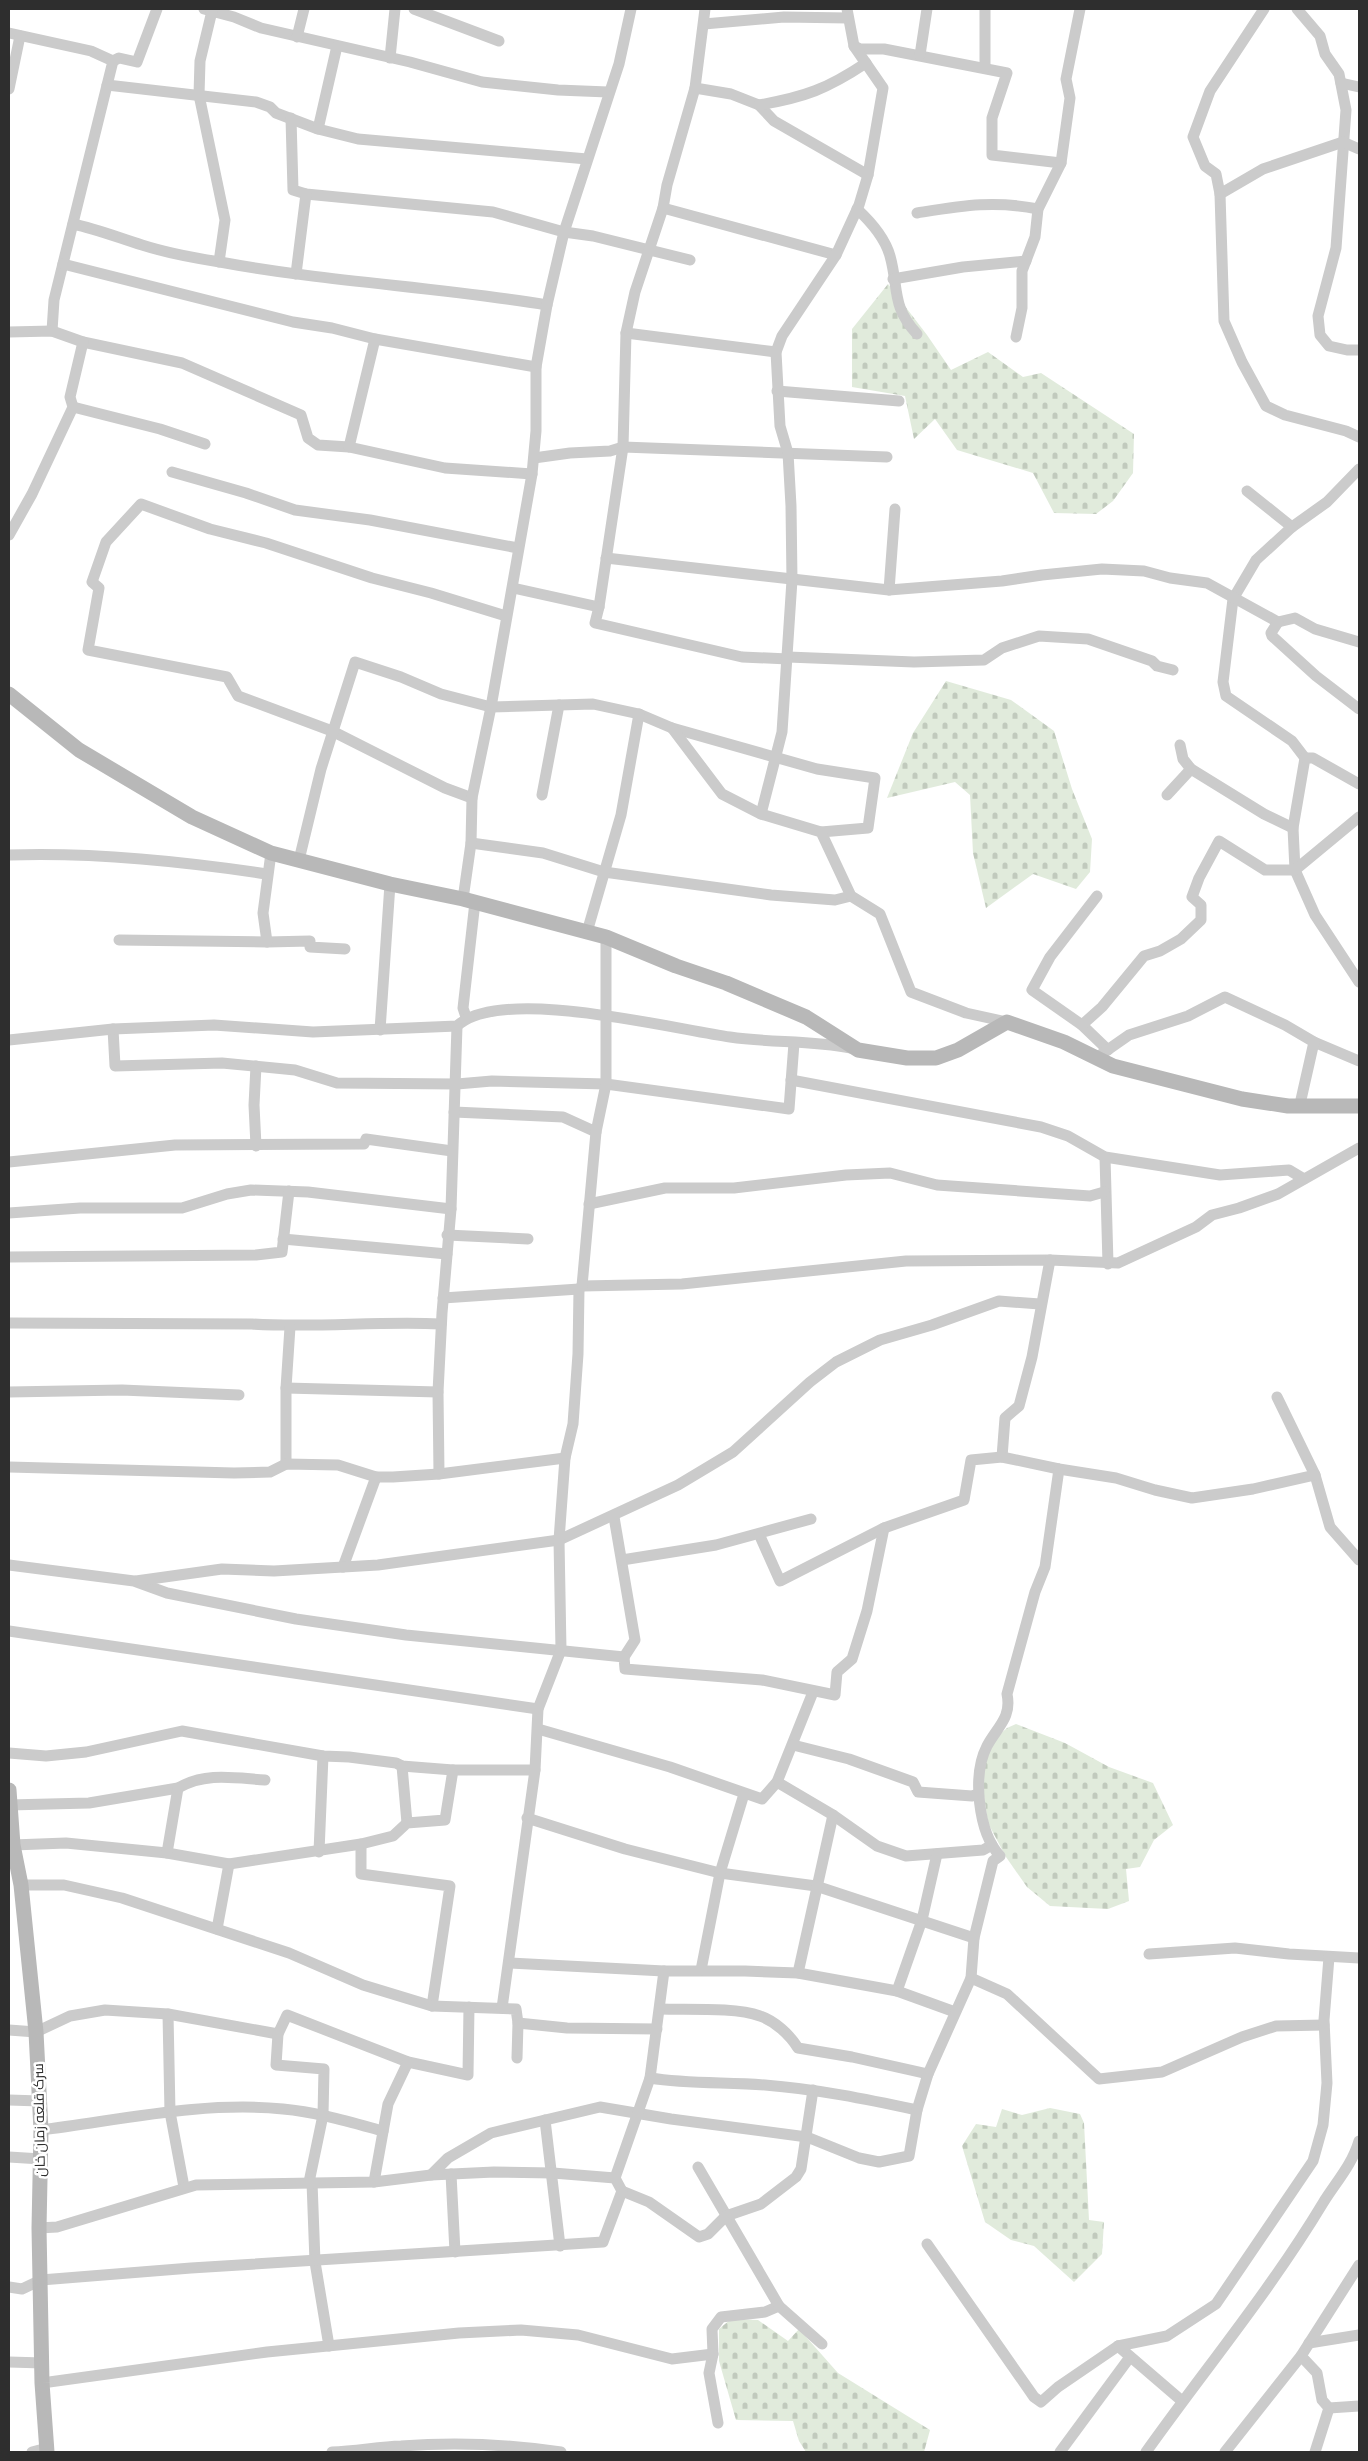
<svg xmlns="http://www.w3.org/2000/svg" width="1368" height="2461" font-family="'Fira Sans Condensed',Cairo,sans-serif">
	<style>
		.cemetery { fill: url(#cemetery-stones) }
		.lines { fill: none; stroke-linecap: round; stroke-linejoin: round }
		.street { stroke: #cbcbcb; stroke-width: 11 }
		.secondary { stroke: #b8b8b8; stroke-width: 15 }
		.labels { text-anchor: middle; stroke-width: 5; stroke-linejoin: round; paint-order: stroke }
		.street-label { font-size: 14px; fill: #2e2e2e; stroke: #fff }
	</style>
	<defs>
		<pattern id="cemetery-stones" width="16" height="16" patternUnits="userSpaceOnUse" patternTransform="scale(1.25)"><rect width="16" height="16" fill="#e1ebdc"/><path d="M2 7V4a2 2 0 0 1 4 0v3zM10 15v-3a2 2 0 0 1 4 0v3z" fill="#c1cabd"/></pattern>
	</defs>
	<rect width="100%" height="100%" fill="#fff"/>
	<g class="cemetery">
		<polygon points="888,284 927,335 951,370 988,352 1023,377 1041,373 1134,434 1133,473 1113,501 1096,514 1054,513 1033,473 957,450 935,419 914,439 905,396 852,387 852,329"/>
		<polygon points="946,681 1011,700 1054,731 1072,789 1092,839 1090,872 1076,889 1033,874 986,908 973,853 970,795 955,782 887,798 913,733"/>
		<polygon points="1016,1724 1065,1743 1109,1767 1153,1783 1173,1825 1154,1840 1140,1867 1126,1869 1129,1901 1108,1909 1050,1906 1027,1887 1006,1857 988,1823 981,1776 992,1741 1007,1728"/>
		<polygon points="1050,2108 1080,2114 1084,2123 1089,2220 1104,2222 1102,2254 1074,2282 1034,2246 1011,2240 985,2222 962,2146 976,2124 996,2127 1002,2109 1022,2115"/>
		<polygon points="731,2319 758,2320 788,2341 799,2329 838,2373 930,2430 924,2452 806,2452 799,2441 793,2421 736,2420 719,2361 719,2329"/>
	</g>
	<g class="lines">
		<g class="street">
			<polyline points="204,9 234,17 261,28 410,62 482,82 558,90 608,92"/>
			<polyline points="414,9 499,41"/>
			<polyline points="1264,9 1210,91 1193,137 1205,166 1216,174 1220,194 1224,321 1242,362 1266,406 1285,415 1346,431 1359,437"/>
			<polyline points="1297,9 1320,36 1325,54 1339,74 1346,110 1336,248 1318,316 1320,335 1329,346 1347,350 1359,350"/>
			<polyline points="212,11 200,61 199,95 225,220 219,262"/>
			<polyline points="704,24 784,17 848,18"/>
			<polyline points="9,33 91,51 113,61 54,300 52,331"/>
			<polyline points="297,37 304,9"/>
			<polyline points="854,46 860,49 884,49 1007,73 992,118 992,155 1061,163"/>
			<polyline points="920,55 927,9"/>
			<polyline points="390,58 395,9"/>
			<polyline points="113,61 119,58 137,62 157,9"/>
			<polyline points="985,67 985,9"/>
			<polyline points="1341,83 1359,87"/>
			<polyline points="107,85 256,102 270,107 276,113 318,129 358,139 587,159"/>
			<polyline points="695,88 731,94 759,105 774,121 868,175"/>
			<polyline points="9,89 20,36"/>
			<path d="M759 105C805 97 827 89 866 63"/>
			<polyline points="291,118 293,190 306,194 493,212 564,232 593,236 690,260"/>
			<polyline points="318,129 337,46"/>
			<polyline points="1220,194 1263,169 1343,142 1359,149"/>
			<polyline points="663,208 836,255"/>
			<path d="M857 209C870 221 885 238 890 256 899 288 891 306 917 334"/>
			<path d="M917 213C961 206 993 200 1038 209"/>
			<path d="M73 224C97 229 119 238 142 245 167 253 194 258 220 262 328 282 439 287 547 305"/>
			<polyline points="63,264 293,322 332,328 375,339 536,367"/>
			<polyline points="296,274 306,194"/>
			<polyline points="893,279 963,267 1026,261"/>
			<polyline points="9,332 52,331 83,342 182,363 301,415 308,438 318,445 349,447 445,468 532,474"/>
			<polyline points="626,333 776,352"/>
			<polyline points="1016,337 1022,308 1022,271 1035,237 1038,209 1061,163 1070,98 1066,79 1080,9"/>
			<polyline points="777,391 899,401"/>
			<polyline points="73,407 160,429 205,444"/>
			<polyline points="349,447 375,339"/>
			<polyline points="534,458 570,453 610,451 623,447 887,457"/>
			<polyline points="1359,469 1327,502 1292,527 1256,560 1233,599 1223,682 1226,696 1292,741 1305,758 1293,828 1295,870 1315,915 1359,982"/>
			<polyline points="172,472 246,493 295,510 370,520 518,548"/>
			<polyline points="1247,491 1292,527"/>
			<polyline points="9,535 32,494 73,407 70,397 83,342"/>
			<polyline points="606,558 889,590 1002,581 1042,575 1102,569 1144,571 1170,578 1207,583 1278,622 1295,618 1315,629 1359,642"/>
			<polyline points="513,588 599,607 623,447 626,333 635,292 663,208 667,185 695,88 705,9"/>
			<polyline points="889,590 895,509"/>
			<polyline points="599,607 595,623 742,657 788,659"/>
			<polyline points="1278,622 1271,633 1272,636 1316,676 1359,709"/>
			<polyline points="788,657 914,662 984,660 1002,648 1039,636 1088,639 1152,661 1157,666 1173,670"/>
			<polyline points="672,728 817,769 875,778 868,828 821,832"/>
			<polyline points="1180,745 1183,759 1191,769 1264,814 1293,828"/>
			<polyline points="1305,758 1313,758 1359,784"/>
			<polyline points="542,795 559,705"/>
			<polyline points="1167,795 1191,769"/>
			<polyline points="472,798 445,788 332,731 238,696 227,677 88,650 99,588 92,582 106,542 141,504 210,529 266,543 372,578 431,593 506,616"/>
			<polyline points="761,814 782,732 792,580 791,506 788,453 780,426 776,352 782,336 836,255 859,205 868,175 883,88 854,46 847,9"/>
			<polyline points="471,843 543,853 604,872 771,895 835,900 851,896"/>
			<path d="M9 855C95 852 181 861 267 874"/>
			<polyline points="299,860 321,769 355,662 401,677 441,694 491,707 593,704 639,714 672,728 722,794 761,814 821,832 851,896 880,914 911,992 966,1013 1007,1022"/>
			<polyline points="1097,896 1050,957 1032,990 1082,1025 1108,1050"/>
			<polyline points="463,899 471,843 472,798 491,707 532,474 536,431 536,367 547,305 564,232 619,64 631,9"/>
			<polyline points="587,932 621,815 639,714"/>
			<polyline points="119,940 267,942 310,941 310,947 345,949"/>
			<polyline points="267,942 263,913 271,853"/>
			<polyline points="466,1017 463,1008 475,902"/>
			<polyline points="1082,1025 1102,1007 1144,956 1160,951 1181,939 1201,920 1201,905 1192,897 1199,878 1219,841 1265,870 1295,870 1359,817"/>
			<polyline points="113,1029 115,1066 222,1063 295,1070 337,1083 457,1084 492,1081 606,1084 789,1109 794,1043"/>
			<polyline points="380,1030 390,884"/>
			<path d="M9 1040 113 1029 214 1025 313 1032 457 1026C501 985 672 1029 730 1037 771 1043 811 1040 851 1048"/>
			<polyline points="1314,1042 1359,1061"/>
			<polyline points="1096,1058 1129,1035 1188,1016 1225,997 1285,1025 1314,1042 1300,1104"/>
			<polyline points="791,1080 1041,1127 1068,1136 1105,1157 1220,1175 1289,1170 1304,1179"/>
			<polyline points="454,1112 563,1117 596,1132"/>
			<polyline points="256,1146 254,1105 256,1066"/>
			<polyline points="1105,1157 1108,1264"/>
			<polyline points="9,1162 175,1145 364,1144 366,1139 452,1151"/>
			<polyline points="589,1204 665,1188 734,1188 846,1175 890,1173 937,1185 1090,1196 1104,1192"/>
			<polyline points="9,1213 80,1208 182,1208 227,1194 251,1190 308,1192 451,1209"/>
			<polyline points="447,1235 528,1239"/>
			<polyline points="283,1239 447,1254"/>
			<polyline points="9,1257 256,1255 282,1252 289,1191"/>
			<polyline points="582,1286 682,1284 906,1261 1050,1260 1118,1263 1196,1227 1212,1215 1239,1208 1278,1194 1359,1148"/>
			<polyline points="443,1298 579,1289"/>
			<path d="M9 1323 252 1324C315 1328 378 1321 441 1324"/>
			<polyline points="286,1388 438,1392"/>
			<polyline points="9,1392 122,1390 239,1395"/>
			<polyline points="1277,1397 1315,1475 1330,1527 1359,1560"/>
			<polyline points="1002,1457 1005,1418 1019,1406 1032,1357 1050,1260"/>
			<polyline points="286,1464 286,1388 290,1327"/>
			<polyline points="9,1467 234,1473 270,1472 286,1464 338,1465 376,1477 393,1477 439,1474 565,1458"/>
			<polyline points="439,1474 438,1392 442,1313 451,1209 457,1026"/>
			<polyline points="614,1517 635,1640 624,1657"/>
			<polyline points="759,1534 780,1581 884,1528 964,1500 971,1460 1002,1457 1059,1469 1116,1478 1155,1490 1192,1498 1253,1489 1315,1475"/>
			<polyline points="622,1560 716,1545 811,1519"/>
			<polyline points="9,1565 134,1581 167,1593 296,1619 406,1635 624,1657 625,1669 762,1680 835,1695 837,1672 852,1659 867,1611 884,1528"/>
			<polyline points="343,1567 376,1477"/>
			<polyline points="136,1581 222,1569 274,1571 378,1565 559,1540 678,1485 733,1452 810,1382 836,1362 880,1340 932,1325 999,1301 1040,1304"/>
			<polyline points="9,1631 538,1709"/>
			<polyline points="538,1729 670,1767 762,1799 777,1782 813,1692"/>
			<polyline points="793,1745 849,1759 913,1782 918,1792 972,1796 978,1794"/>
			<polyline points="9,1753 46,1756 86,1752 182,1731 323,1756 349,1757 396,1763 402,1766 453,1770 535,1770"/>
			<polyline points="402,1766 407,1823"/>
			<polyline points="777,1782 833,1815 877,1846 906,1856 983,1850 992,1845"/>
			<path d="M9 1805 89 1803 178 1788C206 1772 234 1778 265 1780"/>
			<polyline points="527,1818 625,1849 720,1873 816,1886 974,1938"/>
			<polyline points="361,1844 361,1874 450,1886 432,2006"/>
			<polyline points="13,1845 66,1843 167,1853 229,1864 361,1844 393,1836 407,1823 445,1820 453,1770"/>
			<polyline points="319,1852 323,1756"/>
			<polyline points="167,1853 178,1788"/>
			<polyline points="21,1885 64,1885 122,1898 289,1953 363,1985 432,2006 516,2009 518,2023 517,2058"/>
			<polyline points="217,1929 229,1864"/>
			<polyline points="1149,1954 1235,1948 1289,1954 1359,1958"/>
			<polyline points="510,1963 664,1971 745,1971 798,1973 897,1991 955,2012"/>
			<polyline points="701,1970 720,1873 744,1794"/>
			<polyline points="798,1973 833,1815"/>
			<polyline points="971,1978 1007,1994 1099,2079 1162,2072 1242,2037 1276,2026 1324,2025"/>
			<polyline points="897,1991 922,1920 937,1854"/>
			<polyline points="502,2008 535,1770 538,1709 561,1650 559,1540 565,1458 573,1424 578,1354 579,1289 582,1286 596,1132 606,1084 606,937"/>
			<path d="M660 2009C687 2010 735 2007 760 2016 775 2021 790 2035 798 2048L852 2057 928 2074"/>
			<polyline points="168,2014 170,2112 184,2187"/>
			<polyline points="518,2023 567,2028 657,2029"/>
			<polyline points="9,2030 36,2032 70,2016 105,2010 168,2014 278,2034"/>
			<path d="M650 2078C688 2084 726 2082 765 2085 816 2089 866 2099 917 2110"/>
			<polyline points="9,2100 40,2101"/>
			<polyline points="545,2120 560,2246"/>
			<path d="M41 2130C121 2120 203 2101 283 2109 317 2112 350 2122 383 2131"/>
			<polyline points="9,2157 41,2159"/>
			<polyline points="698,2167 779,2306 765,2312 721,2317 712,2329 713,2354 709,2373 718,2423"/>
			<polyline points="451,2174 455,2252"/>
			<path d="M431 2175 448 2158 491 2133 600 2107 671 2119 807 2137 859 2158 879 2162 909 2156 917 2110 928 2074 971 1978 974 1938 993 1861 1000 1856C978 1832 972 1775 987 1746 997 1727 1012 1718 1007 1694L1035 1592 1045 1567 1059 1469"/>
			<polyline points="309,2182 323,2115 324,2069 276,2065 278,2034 287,2015 408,2062 468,2075 469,2007"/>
			<polyline points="312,2182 315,2262 329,2346"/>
			<polyline points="374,2182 388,2104 408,2062"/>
			<polyline points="622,2191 649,2202 699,2237 708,2234 726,2216 761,2204 796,2177 801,2169 813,2090"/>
			<polyline points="39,2228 57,2227 196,2185 374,2182 431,2175 494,2172 553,2173 615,2178"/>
			<polyline points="927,2244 1034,2397 1041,2402 1058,2387 1118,2346 1182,2401"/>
			<polyline points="9,2287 22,2289 41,2280 191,2268 603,2242 622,2191 615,2178 650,2078 664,1971"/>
			<polyline points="779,2306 822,2344"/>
			<polyline points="1309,2343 1359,2335"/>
			<polyline points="1118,2346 1167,2336 1216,2304 1313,2161 1323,2125 1327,2083 1324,2020 1329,1957"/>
			<polyline points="1301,2356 1317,2373 1322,2400 1329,2408 1315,2452"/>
			<polyline points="9,2362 43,2363"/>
			<polyline points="42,2383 267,2352 459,2333 521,2330 578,2335 672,2359 713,2354"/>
			<polyline points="1329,2408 1359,2406"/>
			<polyline points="32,2452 47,2448"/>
			<path d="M332 2452C356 2451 378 2447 401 2446 455 2442 508 2444 561 2452"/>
			<polyline points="1060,2452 1130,2357"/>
			<path d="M1146 2452C1205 2369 1270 2291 1323 2203 1336 2182 1352 2165 1359 2141"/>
			<polyline points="1225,2452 1301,2356 1359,2265"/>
		</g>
		<g class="secondary">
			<polyline points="9,694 79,750 192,817 271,853 390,884 463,899 606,937 676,966 726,983 806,1017 858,1050 907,1058 936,1058 958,1050 1007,1022 1064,1042 1113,1066 1242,1099 1288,1106 1359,1106"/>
			<polyline points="9,1790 13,1845 21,1885 36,2032 41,2130 39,2228 42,2383 47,2452"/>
		</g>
	</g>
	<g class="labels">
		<g class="street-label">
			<text transform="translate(39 2120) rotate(-91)" y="5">سرک قلعه زمان خان</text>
		</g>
	</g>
	<rect width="1368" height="2461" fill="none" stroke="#2e2e2e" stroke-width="20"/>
</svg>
